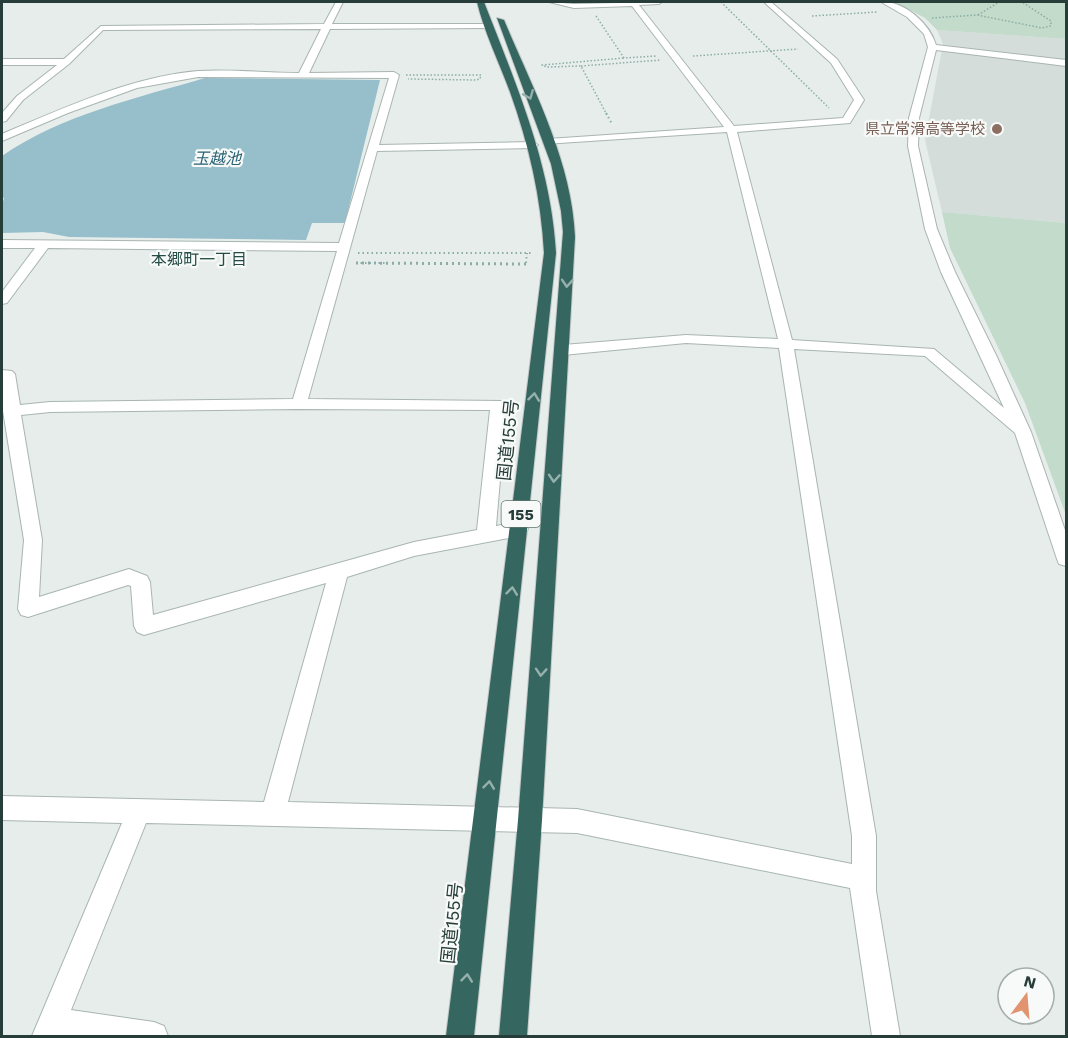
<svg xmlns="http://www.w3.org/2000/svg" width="1068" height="1038" font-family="'Work Sans','Noto Sans JP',sans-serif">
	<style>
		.built { fill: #d4ddda }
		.green { fill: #c2dbcb }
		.water { fill: #96bfcb }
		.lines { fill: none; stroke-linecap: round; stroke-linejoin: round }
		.minor-casing { stroke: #a9b5b2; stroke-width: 2 }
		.highway-casing { stroke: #c3c9c8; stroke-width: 2 }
		.path-far2 { stroke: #8bada5; stroke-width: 1.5; stroke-dasharray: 1.5 2; stroke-linecap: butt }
		.path-far1 { stroke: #8bada5; stroke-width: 2; stroke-dasharray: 1.5 3; stroke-linecap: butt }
		.path { stroke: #8bada5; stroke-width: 3; stroke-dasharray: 2 4; stroke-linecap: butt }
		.minor { fill: #fff; fill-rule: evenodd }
		.highway { fill: #366660; fill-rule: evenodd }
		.oneway { stroke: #96b0ac }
		.education-dot { fill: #8d6e63; stroke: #f7faf8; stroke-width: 2 }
		.labels { text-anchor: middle; stroke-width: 4.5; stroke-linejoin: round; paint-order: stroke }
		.far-education-label { font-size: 15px; fill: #785e54; stroke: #f7faf8; text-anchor: end }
		.far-water-label { font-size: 16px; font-style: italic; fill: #286173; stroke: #f7faf8 }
		.far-neighbourhood-label { font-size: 16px; fill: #254d46; stroke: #f7faf8 }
		.shield { fill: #f7faf8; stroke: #657672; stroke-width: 1.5 }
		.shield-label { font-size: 16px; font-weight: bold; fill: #273d39 }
		.street-label { font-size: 18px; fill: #273d39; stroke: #f7faf8 }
	</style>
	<rect width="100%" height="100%" fill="#e6edeb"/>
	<polygon class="built" points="937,30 1066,39 1066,223 942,212 925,140 943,44"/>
	<g class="green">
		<polygon points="895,2 1066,2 1066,39 937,30 925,18"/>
		<polygon points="942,212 1066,223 1066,515 1025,403 950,248"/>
	</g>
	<path class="water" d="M205 78 380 80 345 223H312L306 240 69 237 43 232 2 233V205L4 198 2 197V156C61 115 137 98 205 78Z"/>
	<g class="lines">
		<g class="minor-casing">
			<path id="minor" d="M336 2H343L332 24H489L493 26 489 28 330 29 309 73 394 72 399 75 379 145 533 142 538 145 533 148 377 151 308 399 501 401 506 410 496 526 519 522 525 524 528 529 525 534 519 536 414 556 347 577 288 802 577 809 852 864V836L779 348 686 343 563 355 556 350 563 345 686 335 778 339 727 132 544 144 543 142 548 139 724 127 632 6 574 8 549 2 574 4 662 2 659 4 639 5 734 126 843 118 854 100 831 63 764 2H771L837 59 864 100 850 123 737 132 792 340 934 349 1004 408 941 272 925 229 908 146 909 118 928 47 924 34 907 17 881 2C904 0 930 24 936 45L1066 60V66L936 50 919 118 918 146 937 229 955 272 996 355 1031 432 1066 533V566L1059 564 1057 559 1015 433 925 356 794 349 876 836V891L900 1036H872L850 888 577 833 146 823 71 1010 154 1022 164 1026 168 1036H32L122 823 2 820V796L264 802 326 583 144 635 137 632 134 626 131 586 128 585 28 617 21 615 18 609 24 540 3 411 2 370 12 371 15 374 20 405 50 402 293 399 337 251 48 248 7 303 2 304V292L35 248H2V240L339 243 389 78 198 77 137 88 68 113 2 141V134C64 108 130 77 198 71 231 69 266 73 299 73L321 29 103 30 69 64 23 100 6 121 2 122V113L17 96 57 65H2V59H64L101 26 324 24ZM299 409 490 410 477 530 414 542 153 615 150 582 147 576 129 569 39 597 42 540 21 415 50 412Z"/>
		</g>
		<g class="highway-casing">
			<g id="highway">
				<path d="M477 2H484C516 84 551 164 556 253L474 1036H446L544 253C541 197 529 145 510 92 499 62 484 32 477 2Z"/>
				<path d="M497 18 504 20C533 89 572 161 575 237L542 820 527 1036H499L518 820 563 232 561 211 551 164Z"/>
			</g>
		</g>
		<g class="path-far2">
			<polyline points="721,2 829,108"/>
			<polyline points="978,15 999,2"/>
			<polyline points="596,16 624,58 656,56"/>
			<polyline points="812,16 877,12"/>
			<polyline points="932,18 977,15 1042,28 1051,26 1051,21 1022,2"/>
			<polyline points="693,56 798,49"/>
			<polyline points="581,66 661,60"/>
			<polyline points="406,75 481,75 480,79 476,80 408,79"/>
			<polyline points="607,115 581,66 547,67 542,65 624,58"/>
		</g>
		<g class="path-far1">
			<polyline points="606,113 612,124"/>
			<polyline points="358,253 533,253"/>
			<polyline points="356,263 388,263"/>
			<polyline points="526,263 527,253"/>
		</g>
		<polyline class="path" points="356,263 526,264 526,262"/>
		<use href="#minor" class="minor"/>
		<use href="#highway" class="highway"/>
	</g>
	<defs><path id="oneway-chevron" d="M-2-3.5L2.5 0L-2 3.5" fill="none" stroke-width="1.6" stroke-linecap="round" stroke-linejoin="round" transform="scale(1.5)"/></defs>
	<g class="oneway">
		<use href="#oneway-chevron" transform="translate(529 95) rotate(68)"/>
		<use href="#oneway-chevron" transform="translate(567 283) rotate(94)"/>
		<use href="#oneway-chevron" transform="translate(534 397) rotate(-83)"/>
		<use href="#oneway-chevron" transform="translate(554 478) rotate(94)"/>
		<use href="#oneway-chevron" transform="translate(512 591) rotate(-83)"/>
		<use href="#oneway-chevron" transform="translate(541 672) rotate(94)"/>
		<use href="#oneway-chevron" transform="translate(489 785) rotate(-83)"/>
		<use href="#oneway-chevron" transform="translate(467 978) rotate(-84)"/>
	</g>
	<circle class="education-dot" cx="997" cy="129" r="6"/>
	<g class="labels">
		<g class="far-education-label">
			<text x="985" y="134">県立常滑高等学校</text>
		</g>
		<g class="far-water-label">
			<text x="217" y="164">玉越池</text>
		</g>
		<g class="far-neighbourhood-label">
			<text x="199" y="265">本郷町一丁目</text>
		</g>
		<rect class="shield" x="501.5" y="501" width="39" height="26" rx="4.5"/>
		<g class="shield-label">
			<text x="521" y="520">155</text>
		</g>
		<g class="street-label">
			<text transform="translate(508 440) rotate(-84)" y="6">国道155号</text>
			<text transform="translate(452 923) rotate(-84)" y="6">国道155号</text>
		</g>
	</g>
	<rect width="1068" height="1038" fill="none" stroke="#273d39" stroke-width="6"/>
	<g transform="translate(1026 996) rotate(16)"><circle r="28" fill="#f7faf8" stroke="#a4aeac" stroke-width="1.5"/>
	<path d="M0-4.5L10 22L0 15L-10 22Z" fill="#e29470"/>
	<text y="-9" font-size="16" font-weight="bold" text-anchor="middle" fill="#273d39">N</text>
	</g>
</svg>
